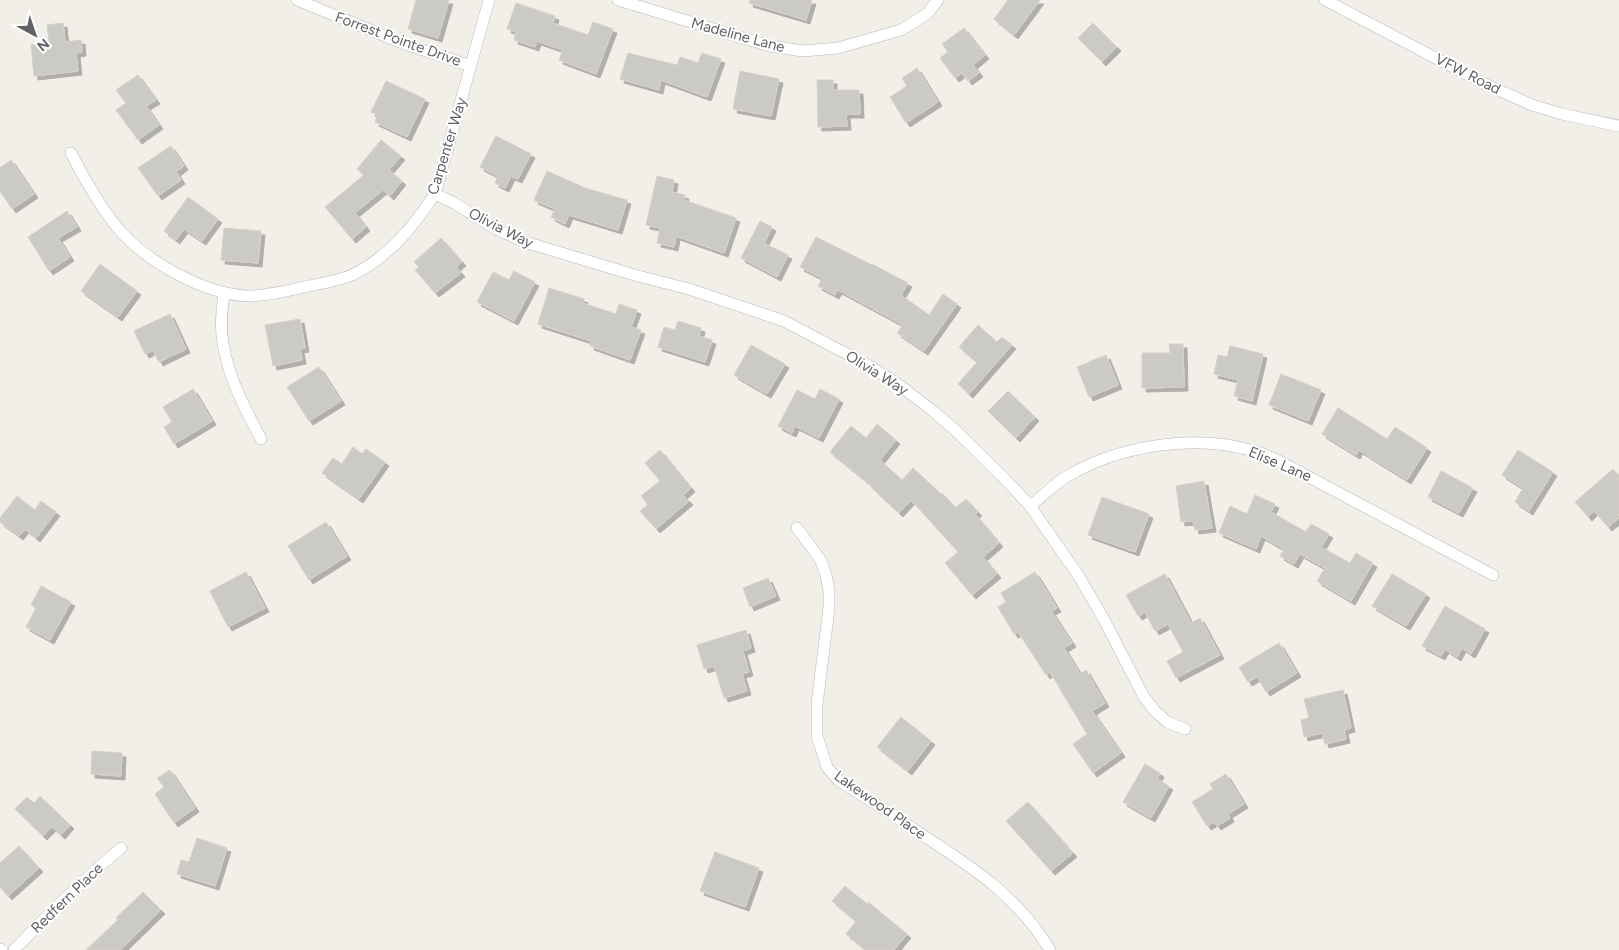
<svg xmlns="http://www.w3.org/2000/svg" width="1619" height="950" font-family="Figtree,sans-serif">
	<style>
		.building { fill: #cccac5; stroke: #d6d1c6; filter: url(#shadow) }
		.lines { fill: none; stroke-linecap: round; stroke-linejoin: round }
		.minor-casing { stroke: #b5b8bc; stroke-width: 12 }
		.minor { stroke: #fff; stroke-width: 11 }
		.labels { text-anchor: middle; stroke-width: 4; stroke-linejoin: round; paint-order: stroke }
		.street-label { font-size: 15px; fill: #5f6368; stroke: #fff }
	</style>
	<defs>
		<filter id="shadow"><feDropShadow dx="4" dy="4" stdDeviation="0" flood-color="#0004"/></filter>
	</defs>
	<rect width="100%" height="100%" fill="#f1efe8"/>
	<g class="building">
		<polygon points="416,0 449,0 438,38 408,29"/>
		<polygon points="750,0 812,0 806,20 749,3"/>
		<polygon points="1008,0 1040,0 1014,35 994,19"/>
		<polygon points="516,3 555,16 553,23 588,35 593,22 613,29 596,74 559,60 563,50 537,41 535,47 514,40 516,32 507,29"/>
		<polygon points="63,23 65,42 81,40 82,52 76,53 78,71 34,76 31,45 49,42 47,25"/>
		<polygon points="1093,23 1117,47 1102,62 1078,38"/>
		<polygon points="964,28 985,55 973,65 979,73 968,81 962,73 955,78 940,58 948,52 942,44"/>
		<polygon points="628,53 677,65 680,57 698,63 702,53 721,59 707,97 661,80 659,90 620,79"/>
		<polygon points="917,68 938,102 906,123 890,97 907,86 902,78"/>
		<polygon points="740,71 779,79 771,116 733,109"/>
		<polygon points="138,75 156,100 146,106 159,125 138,140 116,110 126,103 116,90"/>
		<polygon points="817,80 833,80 833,90 859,90 860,114 846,114 847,126 818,127"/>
		<polygon points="386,81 425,99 407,137 375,122 378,115 371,112"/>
		<polygon points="496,136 531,154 518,179 511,176 505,188 495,183 498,176 480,167"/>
		<polygon points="381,140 401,156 389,170 402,181 390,196 383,190 355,213 366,227 352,239 325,207 364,175 357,169"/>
		<polygon points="171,146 184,166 176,172 181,180 158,196 138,168"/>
		<polygon points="11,160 34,194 12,209 0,191 0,168"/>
		<polygon points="547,171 585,188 627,200 618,230 569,215 565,224 551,217 555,209 534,200"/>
		<polygon points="657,176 674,180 672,192 685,195 684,200 736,218 724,253 676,236 674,247 657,243 660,228 646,225"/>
		<polygon points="188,197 218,219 202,241 184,229 176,240 164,231"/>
		<polygon points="67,211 77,227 58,238 70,257 49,271 28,237"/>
		<polygon points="760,221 772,227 764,243 788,255 777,277 741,258"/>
		<polygon points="224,228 261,231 258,263 221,260"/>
		<polygon points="816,237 872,265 872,264 908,283 901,295 929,315 943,294 957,304 924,351 897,333 903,325 838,290 835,295 818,286 822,278 800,267"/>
		<polygon points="441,238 462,262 456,267 461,273 435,293 415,270 419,267 414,262"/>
		<polygon points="100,264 137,291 118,317 81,291"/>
		<polygon points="514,271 535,282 514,321 477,302 493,272 509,280"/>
		<polygon points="549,288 584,299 583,303 616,314 619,304 637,310 631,327 641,330 630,360 590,346 591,341 538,324"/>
		<polygon points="170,314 186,349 159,362 153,350 145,354 134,331"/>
		<polygon points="300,319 305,348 300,349 302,360 273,366 265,325"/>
		<polygon points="678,321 701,328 699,336 712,340 705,362 658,347 664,327 675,330"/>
		<polygon points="978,325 997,342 1002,337 1012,345 969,394 958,384 977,362 959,347"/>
		<polygon points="1169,344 1183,344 1184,387 1142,388 1142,353 1170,353"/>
		<polygon points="751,345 785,364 767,394 734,375"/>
		<polygon points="1230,346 1263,354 1252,401 1234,396 1238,380 1214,374 1218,355 1227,357"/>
		<polygon points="1106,355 1118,385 1089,397 1077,367"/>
		<polygon points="319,367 341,401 309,421 287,387"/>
		<polygon points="1281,374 1321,390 1308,421 1269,405"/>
		<polygon points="193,389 212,421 174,444 164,427 172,422 163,407"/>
		<polygon points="820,389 839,399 819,438 795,426 792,433 778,426 797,390 815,399"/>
		<polygon points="1008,391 1035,417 1016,438 988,411"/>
		<polygon points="1338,408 1387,439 1395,427 1427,448 1407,480 1359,450 1356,455 1322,434"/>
		<polygon points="877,424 896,440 880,460 902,480 913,468 941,494 942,493 955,508 966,499 978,512 975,514 999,543 983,557 997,574 972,595 945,563 958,552 911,500 899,513 871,487 872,486 830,452 851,426 866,438"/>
		<polygon points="353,447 362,454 366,449 385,462 359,499 322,473 333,458 342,464"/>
		<polygon points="660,450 691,488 683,495 689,501 656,529 640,511 648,505 641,496 660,481 645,463"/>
		<polygon points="1518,450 1553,472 1529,511 1515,502 1523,488 1502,475"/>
		<polygon points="1613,469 1619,476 1619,518 1608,527 1594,511 1588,517 1575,502"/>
		<polygon points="1441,471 1473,488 1459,513 1428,497"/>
		<polygon points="1204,481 1212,528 1195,530 1193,521 1181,522 1176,486"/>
		<polygon points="1255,495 1275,504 1271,512 1306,532 1311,524 1329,534 1321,547 1350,563 1356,553 1373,563 1351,601 1317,581 1325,568 1300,554 1294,564 1280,556 1284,549 1261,536 1256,549 1219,533 1230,506 1247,514"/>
		<polygon points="17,496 35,510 41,501 56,512 36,538 25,529 19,536 0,522 0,518"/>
		<polygon points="1102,497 1149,514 1135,552 1088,535"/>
		<polygon points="326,522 347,556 309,580 288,546"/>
		<polygon points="246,572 265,608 228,627 210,591"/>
		<polygon points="1035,572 1057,608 1051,611 1072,643 1064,648 1080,674 1086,670 1105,703 1092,711 1121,753 1093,773 1073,744 1087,734 1050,672 1046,675 1018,632 1014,634 998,607 1006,602 1001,593"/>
		<polygon points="1165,574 1191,623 1200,618 1220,655 1176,678 1167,661 1183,652 1168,624 1155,631 1145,612 1138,616 1126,595"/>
		<polygon points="1392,574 1426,594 1406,626 1372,606"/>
		<polygon points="768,578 776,596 750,607 743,588"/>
		<polygon points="41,586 71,602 50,640 26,627 36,608 31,605"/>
		<polygon points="1445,606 1485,629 1471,654 1462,648 1457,657 1445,649 1441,656 1422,646"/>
		<polygon points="746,630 751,648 743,651 749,672 742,674 747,691 724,698 714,666 704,669 697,645"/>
		<polygon points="1279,643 1297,673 1266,692 1257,677 1248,682 1239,667"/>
		<polygon points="1343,690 1351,728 1344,730 1346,739 1325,744 1322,733 1304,737 1301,720 1309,718 1304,699"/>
		<polygon points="901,717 931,741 908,771 877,747"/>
		<polygon points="92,751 122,753 121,776 91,774"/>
		<polygon points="1145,764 1160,773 1157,779 1169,786 1151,818 1123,802"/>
		<polygon points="170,770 195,808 174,823 155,794 164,787 157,778"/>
		<polygon points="1226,774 1244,804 1228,814 1230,818 1217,826 1214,822 1207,826 1192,802 1213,789 1210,784"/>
		<polygon points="40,796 70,825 61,835 52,827 43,836 15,809 27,797 34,803"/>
		<polygon points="1028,802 1073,853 1051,871 1006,821"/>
		<polygon points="197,838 227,848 215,886 177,874 181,860 189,862"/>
		<polygon points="19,846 39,868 8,896 0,887 0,863"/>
		<polygon points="715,852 759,868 745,907 700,891"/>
		<polygon points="845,886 867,904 868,902 907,934 894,950 866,950 846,934 856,921 832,901"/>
		<polygon points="143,892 161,910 120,950 86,950 118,920 116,918"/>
	</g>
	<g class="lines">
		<g class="minor-casing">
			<g id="minor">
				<polyline points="297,0 402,43 471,66"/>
				<polyline points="618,0 770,46 803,51 838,48 901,30 927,14 938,0"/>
				<polyline points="1325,0 1487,85 1532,105 1562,114 1619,126"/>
				<path d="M71 153C84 178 102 211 122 233 151 264 205 294 248 296 267 296 286 291 304 287 320 284 337 281 352 275 388 258 414 226 435 194L489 0"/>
				<polyline points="435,194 454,203 496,229 525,242 638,276 689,289 784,321 868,365 902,387 933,411 954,429 1004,478 1030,506 1078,575 1102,616 1144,697 1155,711 1167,722 1185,729"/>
				<path d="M224 293C222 309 220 326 223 343 228 377 245 409 261 439"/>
				<path d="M1030 506C1042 497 1053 485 1066 477 1117 446 1192 434 1250 450 1260 452 1269 457 1279 461L1493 575"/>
				<path d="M797 528 820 559 826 575 829 591V608L817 704V736L827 767 838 780C867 798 896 817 924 836 975 869 1018 897 1050 950"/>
				<polyline points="0,949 2,950"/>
				<path d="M14 950C48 914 83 880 121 848"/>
			</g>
		</g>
		<use href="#minor" class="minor"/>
	</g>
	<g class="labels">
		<g class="street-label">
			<text transform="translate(738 35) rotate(15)" y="5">Madeline Lane</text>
			<text transform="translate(398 39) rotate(20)" y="5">Forrest Pointe Drive</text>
			<text transform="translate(1468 74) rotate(27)" y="5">VFW Road</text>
			<text transform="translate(447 146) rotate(-73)" y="5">Carpenter Way</text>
			<text transform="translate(501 228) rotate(27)" y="5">Olivia Way</text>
			<text transform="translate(877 373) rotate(32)" y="5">Olivia Way</text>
			<text transform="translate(1280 464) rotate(23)" y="5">Elise Lane</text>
			<text transform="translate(880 805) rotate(35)" y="5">Lakewood Place</text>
			<text transform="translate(67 898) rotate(-44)" y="5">Redfern Place</text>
		</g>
	</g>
	<g transform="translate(35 35) rotate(140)" stroke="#ffffff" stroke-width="4" paint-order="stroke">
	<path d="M0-4L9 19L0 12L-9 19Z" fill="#5f6368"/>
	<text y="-8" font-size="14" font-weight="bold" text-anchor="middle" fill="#5f6368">N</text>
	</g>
</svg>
